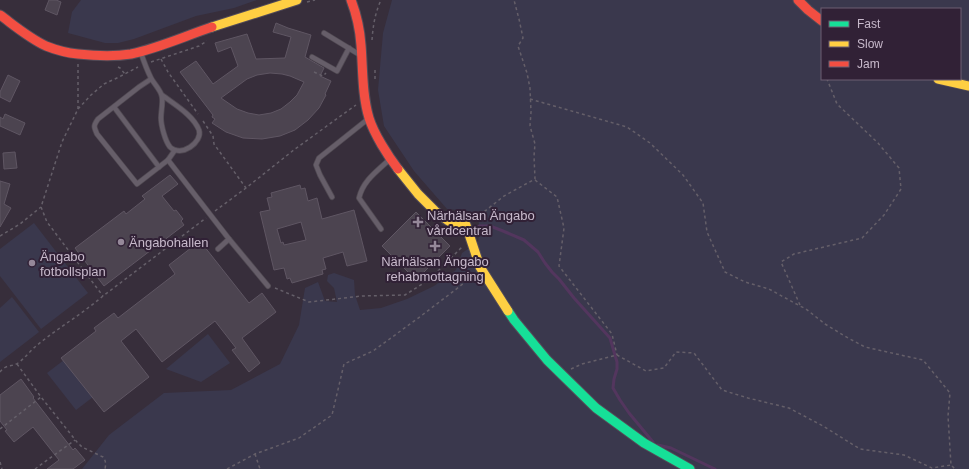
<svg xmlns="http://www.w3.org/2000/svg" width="969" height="469" font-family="Arial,sans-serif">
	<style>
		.green { fill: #3a384d; fill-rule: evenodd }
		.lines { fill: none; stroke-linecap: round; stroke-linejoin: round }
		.stream { stroke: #53365e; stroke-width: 3 }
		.building { fill: #4c4450; stroke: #5f5663; fill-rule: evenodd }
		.lane-casing { stroke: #504952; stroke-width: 6 }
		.fast-casing { stroke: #544c58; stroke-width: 11 }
		.slow-casing { stroke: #544c58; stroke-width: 11 }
		.jam-casing { stroke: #544c58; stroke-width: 11 }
		.path { stroke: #655f69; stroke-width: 1.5; stroke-dasharray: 3 3; stroke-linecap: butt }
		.lane { stroke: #665e69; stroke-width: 4.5 }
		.fast { stroke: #16e098; stroke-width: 9 }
		.slow { stroke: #ffcf43; stroke-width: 9 }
		.jam { stroke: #f24e42; stroke-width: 9 }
		.poi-dot { fill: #958899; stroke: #312136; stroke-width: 1.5 }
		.labels { text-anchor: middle; stroke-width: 4; stroke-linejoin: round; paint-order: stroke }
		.poi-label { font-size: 13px; fill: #c7b9cb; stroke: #312136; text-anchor: start }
	</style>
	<rect width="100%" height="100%" fill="#372e3b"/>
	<g class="green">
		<polygon points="81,0 257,0 234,8 196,16 134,39 118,43 105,43 68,33 72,12"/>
		<path d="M392 0H969V469H82L109 435 164 393 231 390 280 364 299 325 305 288 318 282 325 301 337 302 334 288 327 281 328 275 334 273 354 280 355 295 360 310 381 308 407 299 434 286 456 270 462 253 478 242 480 228 477 216 468 211 447 209 414 171 384 126 378 90 383 33ZM822 9H960V79H822Z"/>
		<polygon points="34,223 88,293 41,329 0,276 0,249"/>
		<polygon points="12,297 39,332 0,362 0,308"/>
		<polygon points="208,334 230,363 201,382 166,369"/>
		<polygon points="64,360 93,397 76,410 47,373"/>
	</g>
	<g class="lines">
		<g class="stream">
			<polyline points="479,226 490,226 503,231 524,240 538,252 545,263 552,272 559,279 574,298 610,338 617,362 617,369 614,379 613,388 620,400 629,413 653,442"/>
			<polyline points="658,445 671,448 715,469"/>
		</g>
	</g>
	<g class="building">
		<polygon points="49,0 56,0 61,2 57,15 45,10"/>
		<path d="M276 23 288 28 311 35 305 57 324 68 320 76 331 81 325 94 326 95 319 108 308 120 295 130 280 136 262 139 243 138 226 132 212 123 215 119 212 117 213 115 180 72 196 61 213 84 238 66 231 47 218 52 215 43 247 34 256 59 285 58 291 37 273 32ZM270 73 282 74 290 76 304 82 297 95 290 102 281 109 271 113 259 115 248 113 237 109 221 98 247 79 257 75Z"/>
		<polygon points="8,75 20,81 10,102 0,97 0,92"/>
		<polygon points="5,114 25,123 20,135 0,126 0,117 3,119"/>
		<polygon points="15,152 17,168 4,169 3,153"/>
		<polygon points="170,175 178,184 162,196 174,211 176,210 183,219 181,221 184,225 104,286 75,248 124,211 126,214 145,199 142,196"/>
		<polygon points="0,181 10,184 4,204 11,208 0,227"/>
		<path d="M300 185 301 189 305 188 308 201 317 198 322 219 354 210 367 261 347 266 343 252 323 258 326 269 322 270 323 274 292 283 290 278 287 279 284 268 274 270 260 212 270 210 267 198 272 197 271 193ZM301 222 306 240 284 245 283 242 281 243 277 229Z"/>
		<polygon points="416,212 450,246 416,280 382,246"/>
		<polygon points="200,241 249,303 262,293 276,312 242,338 260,363 249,372 232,350 236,348 215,321 162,362 136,329 121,341 149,377 104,412 61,358 96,331 94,328 114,313 118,318 175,274 169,265"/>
		<polygon points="21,379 34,397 33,398 73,450 75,448 85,460 73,469 47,469 59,460 33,427 14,442 5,431 7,430 0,421 0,395"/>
	</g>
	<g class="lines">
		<g class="lane-casing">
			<g id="lane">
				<polyline points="324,33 360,55"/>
				<path d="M141 53C144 62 147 70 151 78 154 84 161 90 162 97 163 104 161 111 161 118 161 125 165 141 170 147 181 158 203 142 199 130 193 115 175 105 162 95"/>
				<polyline points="312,57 337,71 349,48"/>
				<path d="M151 79 139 87 98 119C93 126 94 127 97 134L137 184 168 160 175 150"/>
				<polyline points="114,107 159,167"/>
				<polyline points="168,160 229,239 268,286"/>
				<polyline points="332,197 320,175 316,165 319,158 368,119"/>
				<path d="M381 229 359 198C363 181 376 172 389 160"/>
				<polyline points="218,249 229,239"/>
			</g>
		</g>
		<g class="fast-casing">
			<polyline id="fast" points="508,311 514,320 547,360 596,408 644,443 690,469"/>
		</g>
		<g class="slow-casing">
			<g id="slow">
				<polyline points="212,27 297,0"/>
				<polyline points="938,79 969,86"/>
				<polyline points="398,169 418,194 435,211 447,220 456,225 466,225 480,267 508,311"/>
			</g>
		</g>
		<g class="jam-casing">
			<g id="jam">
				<path d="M351 0C356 13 360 31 361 45 363 69 362 95 369 118 374 134 388 156 398 169"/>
				<polyline points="798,0 808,10 822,21"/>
				<path d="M0 15C15 26 29 38 46 46 56 50 68 53 78 54 96 56 113 57 131 54 159 48 185 36 212 27"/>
			</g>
		</g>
		<g class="path">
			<polyline points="307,2 315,0"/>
			<path d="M372 40C373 26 375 13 381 0"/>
			<polyline points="161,59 168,72 198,114"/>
			<polyline points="151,62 199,46 207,41"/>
			<polyline points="78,64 78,109 62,142 41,207 47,222 103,296"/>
			<polyline points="118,67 120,68 125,74"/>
			<polyline points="375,70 375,82"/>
			<polyline points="314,72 323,76 326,73"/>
			<polyline points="530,99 627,127 650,143 683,175 703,203 707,232 725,272 745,282 769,289 800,306 806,309 825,324 848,338 865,347 923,360 950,393 948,416 951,465 955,469"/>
			<polyline points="78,109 91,95 104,84 119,77 138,67"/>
			<polyline points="203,121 213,136 214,144 246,188"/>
			<polyline points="535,180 557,197 564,228 559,266 612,334 617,355"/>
			<polyline points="215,211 246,188 295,149 356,105"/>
			<polyline points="475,219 504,196 535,179 534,156 535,144 530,126 531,112 530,88 527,73 518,46 523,38 519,19 514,0"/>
			<polyline points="0,236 20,224 41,207"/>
			<polyline points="275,288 309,302 362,296 405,295 430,279 462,247"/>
			<polyline points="800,305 781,262 794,254 862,238 884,215 901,189 899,168 878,143 837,104 827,79"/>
			<path d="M17 364 41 397 77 442 82 447 103 457C106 461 106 464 105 469"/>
			<polyline points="571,369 582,364 617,355 646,371 664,368 676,352 694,353 722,390 748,398 789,408 823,426 860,449 904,455 932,468 951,465"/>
			<path d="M0 372C6 364 12 367 18 363 25 358 30 351 36 346 58 328 82 314 103 296L206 218"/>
			<polyline points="0,429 41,397"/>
			<polyline points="255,454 260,469"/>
			<polyline points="0,462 2,469"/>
			<polyline points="35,469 75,440"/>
			<polyline points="227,469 255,454 299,438 332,415 344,364 373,351 417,319 459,287 472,276"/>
		</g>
		<use href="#lane" class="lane"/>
		<use href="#fast" class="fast"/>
		<use href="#slow" class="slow"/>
		<use href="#jam" class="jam"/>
	</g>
	<g class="poi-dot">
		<path d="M416 216h4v4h4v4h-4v4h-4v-4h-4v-4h4z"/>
		<circle cx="121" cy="242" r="4"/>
		<path d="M433 240h4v4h4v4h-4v4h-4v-4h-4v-4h4z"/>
		<circle cx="32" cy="263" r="4"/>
	</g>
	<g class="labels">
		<g class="poi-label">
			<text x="427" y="220">Närhälsan Ängabo<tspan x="427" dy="15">vårdcentral</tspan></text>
			<text x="129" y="247">Ängabohallen</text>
			<text x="40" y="261">Ängabo<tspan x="40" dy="15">fotbollsplan</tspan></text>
			<text x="435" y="266" text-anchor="middle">Närhälsan Ängabo<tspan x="435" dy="15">rehabmottagning</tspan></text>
		</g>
	</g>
	<rect x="821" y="8" width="140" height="72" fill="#312136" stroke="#6d5e72"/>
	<rect x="829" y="21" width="20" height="6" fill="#16e098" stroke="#6d5e72"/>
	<text x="857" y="28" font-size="12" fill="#c7b9cb">Fast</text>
	<rect x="829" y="41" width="20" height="6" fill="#ffcf43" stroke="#6d5e72"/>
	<text x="857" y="48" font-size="12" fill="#c7b9cb">Slow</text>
	<rect x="829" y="61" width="20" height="6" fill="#f24e42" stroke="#6d5e72"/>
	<text x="857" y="68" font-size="12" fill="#c7b9cb">Jam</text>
</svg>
